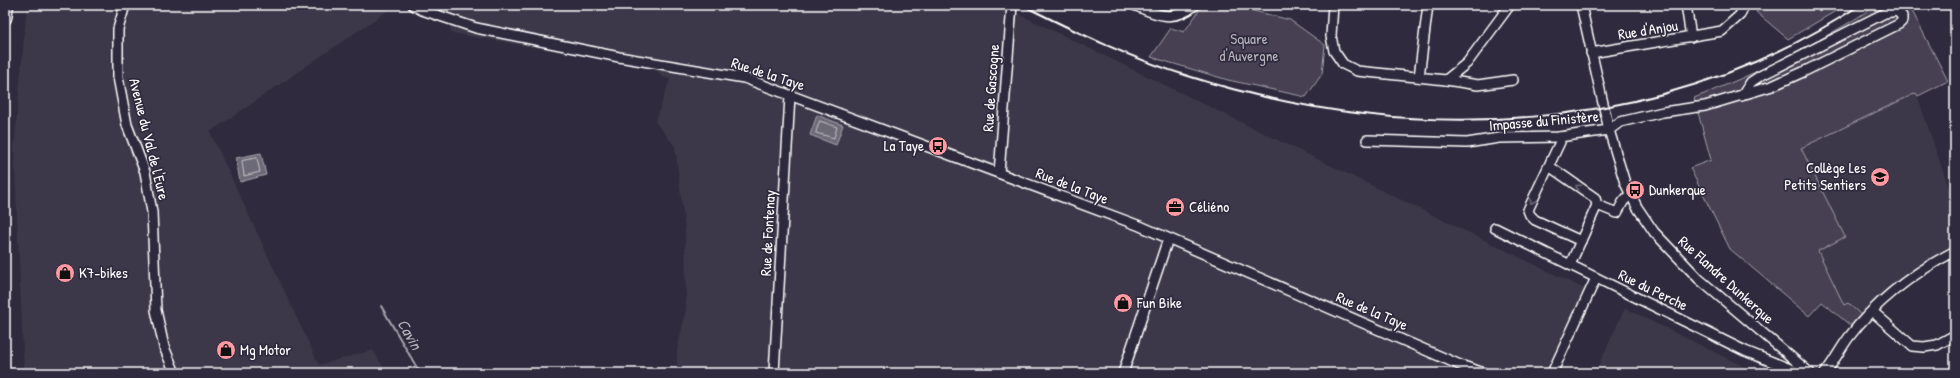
<svg xmlns="http://www.w3.org/2000/svg" width="1960" height="378" font-family="'Patrick Hand',sans-serif">
	<style>
		.built { fill: #3c3749 }
		.green { fill: #464152; stroke: #a2a0a8 }
		.water { fill: #6d6a77; stroke: #a7a6ad }
		.lines { fill: none; stroke-linecap: round; stroke-linejoin: round }
		.shore { stroke: #c5c3c9; stroke-width: 1 }
		.stream { stroke: #a7a6ad; stroke-width: 2 }
		.minor-casing { stroke: #fff; stroke-width: 12 }
		.major-casing { stroke: #fff; stroke-width: 15 }
		.minor { stroke: #2f2a3d; stroke-width: 9 }
		.major { stroke: #2f2a3d; stroke-width: 12 }
		.rail { stroke: #fff; stroke-width: 2 }
		.oneway { stroke: #6d6a77 }
		.labels { text-anchor: middle; stroke-width: 3.5; stroke-linejoin: round; paint-order: stroke }
		.street-label { font-size: 15px; fill: #fff; stroke: #2f2a3d }
		.park-label { font-size: 15px; fill: #b5b3ba; stroke: #2f2a3d }
		.poi-label { font-size: 15px; fill: #fff; stroke: #2f2a3d; text-anchor: start }
		.water-label { font-size: 16px; font-style: italic; fill: #b6b4bb; stroke: #2f2a3d }
	</style>
	<rect width="100%" height="100%" fill="#2f2a3d"/>
	<filter id="ink" filterUnits="userSpaceOnUse"><feTurbulence type="fractalNoise" baseFrequency=".025" numOctaves="2"/><feDisplacementMap in="SourceGraphic" scale="8" xChannelSelector="R" yChannelSelector="G"/><feConvolveMatrix kernelMatrix="1 2 1 2 8 2 1 2 1" color-interpolation-filters="sRGB"/></filter>
	<g filter="url(#ink)">
		<g class="built">
			<polygon points="27,5 396,5 210,132 319,365 373,350 387,373 24,373 14,148"/>
			<polygon points="428,5 1000,5 1585,289 1547,373 1502,373 1489,369 1488,373 677,373 677,351 686,309 685,230 675,146 655,122 670,79 662,77 656,68 451,33 448,14"/>
			<polygon points="1916,92 1955,206 1955,244 1914,268 1882,294 1861,315 1848,303 1844,305 1818,251 1845,237 1801,148"/>
			<polygon points="1625,308 1757,373 1595,373"/>
		</g>
		<g class="green">
			<polygon points="1203,5 1235,5 1238,7 1290,20 1325,45 1322,74 1306,97 1228,80 1151,57 1171,28 1184,32"/>
			<polygon points="1768,5 1846,5 1788,39 1756,12"/>
			<path d="M1877 5H1909L1948 81 1918 96 1916 93 1801 148 1845 237 1818 251 1844 305 1848 303 1861 315 1851 326 1822 302 1809 316 1730 249 1690 168 1711 160 1694 98C1760 72 1817 44 1877 5Z"/>
		</g>
		<g class="water">
			<polygon points="817,115 843,125 836,145 810,135"/>
			<polygon points="261,153 266,175 240,182 236,158"/>
		</g>
		<g class="lines">
			<g class="shore">
				<polygon points="820,121 837,127 834,138 816,133"/>
				<polygon points="257,158 260,172 244,176 242,161"/>
			</g>
			<polyline class="stream" points="381,306 420,373"/>
			<g class="minor-casing">
				<g id="minor">
					<polyline points="125,5 118,29 118,77 127,125 145,172 152,212 156,310 164,347 175,373"/>
					<polyline points="413,5 422,10 476,28 619,57 744,78 1140,226 1460,365 1484,373"/>
					<path d="M1134 5C1157 15 1173 23 1195 5"/>
					<polyline points="1333,5 1331,36 1334,51 1343,64 1357,71 1446,80 1467,63 1510,5"/>
					<polyline points="1581,5 1609,130 1625,183 1637,207 1654,232 1699,279 1810,373"/>
					<polyline points="1686,5 1691,37"/>
					<polyline points="1591,53 1722,31 1740,15 1744,5"/>
					<polyline points="1419,77 1428,5"/>
					<polyline points="1446,80 1478,85 1513,80"/>
					<polyline points="1559,137 1560,142 1528,210 1530,215 1535,220 1581,241"/>
					<polyline points="1367,140 1467,143 1499,138 1559,137 1609,130 1620,122 1663,112 1705,106 1772,86 1803,72 1899,24 1902,21 1902,16 1897,11 1885,13 1760,76 1751,82 1742,96"/>
					<polyline points="1549,166 1595,198 1597,205 1570,265"/>
					<polyline points="999,173 1012,5"/>
					<polyline points="1597,205 1617,213 1623,202 1630,194"/>
					<polyline points="1495,228 1745,351 1800,373"/>
					<polyline points="1872,311 1912,346 1924,347 1937,345 1955,335"/>
					<polyline points="774,373 790,96"/>
					<polyline points="1123,373 1168,239"/>
					<polyline points="1552,373 1596,278"/>
					<path d="M1825 373C1834 362 1840 349 1849 337 1876 301 1915 272 1955 251"/>
				</g>
			</g>
			<g class="major-casing">
				<polyline id="major" points="5,18 7,5"/>
			</g>
			<use href="#minor" class="minor"/>
			<use href="#major" class="major"/>
			<path class="rail" d="M1022 5C1076 32 1130 58 1188 76 1412 147 1661 137 1860 5"/>
		</g>
		<defs><path id="oneway-chevron" d="M-2-3.5L2.5 0L-2 3.5" fill="none" stroke-width="1.6" stroke-linecap="round" stroke-linejoin="round"/></defs>
		<g class="oneway">
			<use href="#oneway-chevron" transform="translate(1578 187) rotate(-145)"/>
			<use href="#oneway-chevron" transform="translate(1532 201) rotate(115)"/>
		</g>
	</g>
	<defs>
		<g id="bus-disc" transform="scale(1)"><circle r="9.5" fill="#ff9aa2" stroke="#2f2a3d"/><path d="M-5-6H5V4H4V6H2V4H-2V6H-4V4H-5ZM-3.5-4V0h7V-4ZM-3.5 1.2v1.5H-2V1.2ZM2 1.2v1.5H3.5V1.2Z" fill="#111"/></g>
		<g id="school-disc" transform="scale(1)"><circle r="9.5" fill="#ff9aa2" stroke="#2f2a3d"/><path d="M0-5L7-2L0 1L-7-2ZM-4 1L0 2.5L4 1V4Q0 6-4 4Z" fill="#111"/></g>
		<g id="office-disc" transform="scale(1)"><circle r="9.5" fill="#ff9aa2" stroke="#2f2a3d"/><path d="M-6-3h4V-5.5h4V-3h4V5H-6ZM-1-4.5V-3h2v-1.5ZM-6 0V1H6V0Z" fill="#111"/></g>
		<g id="shop-disc" transform="scale(1)"><circle r="9.5" fill="#ff9aa2" stroke="#2f2a3d"/><path d="M-5-2.5h2.3a2.7 3.5 0 0 1 5.4 0H5L5.5 6h-11ZM-1.5-2.5h3a1.5 2.3 0 0 0-3 0Z" fill="#111"/></g>
	</defs>
	<g fill-rule="evenodd">
		<use href="#bus-disc" x="938" y="146"/>
		<use href="#school-disc" x="1880" y="177"/>
		<use href="#bus-disc" x="1635" y="190"/>
		<use href="#office-disc" x="1175" y="207"/>
		<use href="#shop-disc" x="65" y="273"/>
		<use href="#shop-disc" x="1123" y="303"/>
		<use href="#shop-disc" x="226" y="350"/>
	</g>
	<g class="labels">
		<g class="street-label">
			<text transform="translate(1648 30) rotate(-9)" y="5">Rue d'Anjou</text>
			<text transform="translate(768 74) rotate(18)" y="5">Rue de la Taye</text>
			<text transform="translate(991 88) rotate(-86)" y="5">Rue de Gascogne</text>
			<text transform="translate(1544 121) rotate(-5)" y="5">Impasse du Finistère</text>
			<text transform="translate(149 139) rotate(76)" y="5">Avenue du Val de l'Eure</text>
			<text transform="translate(1072 186) rotate(21)" y="5">Rue de la Taye</text>
			<text transform="translate(768 233) rotate(-87)" y="5">Rue de Fontenay</text>
			<text transform="translate(1726 280) rotate(42)" y="5">Rue Flandre Dunkerque</text>
			<text transform="translate(1653 290) rotate(26)" y="5">Rue du Perche</text>
			<text transform="translate(1372 311) rotate(23)" y="5">Rue de la Taye</text>
		</g>
		<g class="park-label">
			<text x="1249" y="44">Square<tspan x="1249" dy="17">d'Auvergne</tspan></text>
		</g>
		<g class="poi-label">
			<text x="924" y="151" text-anchor="end">La Taye</text>
			<text x="1866" y="173" text-anchor="end">Collège Les<tspan x="1866" dy="17">Petits Sentiers</tspan></text>
			<text x="1649" y="195">Dunkerque</text>
			<text x="1189" y="212">Céliéno</text>
			<text x="79" y="278">K7-bikes</text>
			<text x="1137" y="308">Fun Bike</text>
			<text x="240" y="355">Mg Motor</text>
		</g>
		<g class="water-label">
			<text transform="translate(410 334) rotate(60)" y="6">Cavin</text>
		</g>
	</g>
	<rect width="1960" height="378" fill="none" stroke="#2f2a3d" stroke-width="20"/>
	<rect x="10" y="10" width="1940" height="358" fill="none" stroke="#fff" stroke-width="1.5" filter="url(#ink)"/>
</svg>
